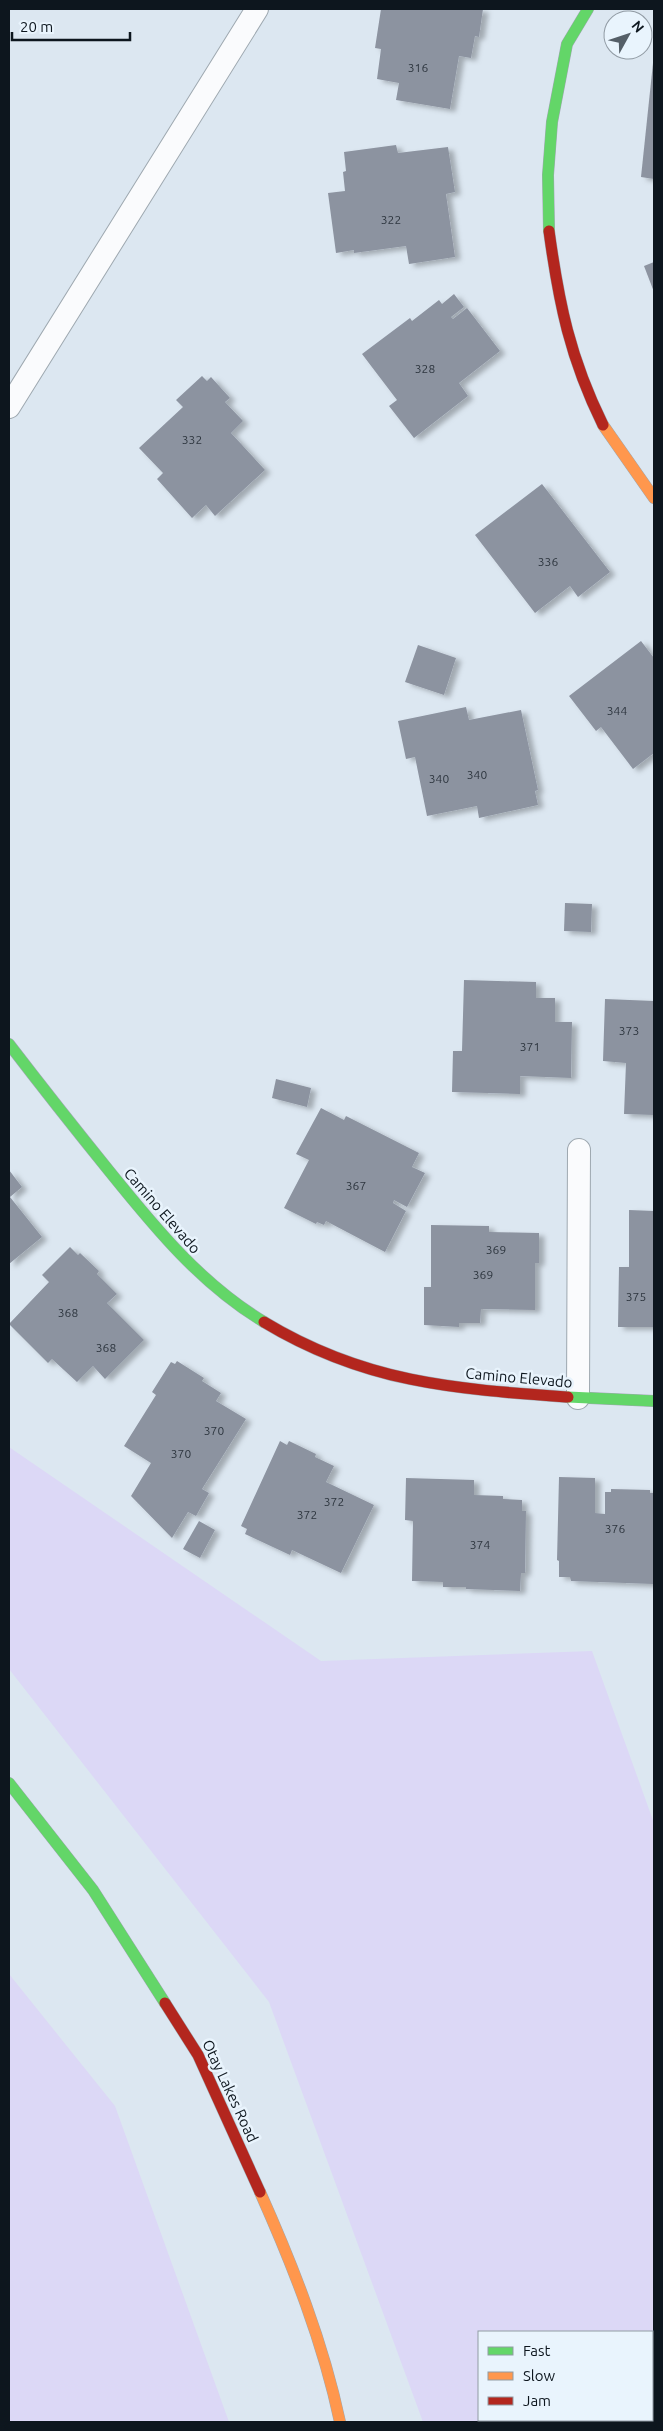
<svg xmlns="http://www.w3.org/2000/svg" width="663" height="2431" font-family="Ubuntu,sans-serif">
	<style>
		.green { fill: #dcd8f6; fill-rule: evenodd }
		.building { fill: #8c93a0; filter: url(#shadow) }
		.lines { fill: none; stroke-linecap: round; stroke-linejoin: round }
		.lane-casing { stroke: #9ea8b0; stroke-width: 24 }
		.fast-casing { stroke: #9ea8b0; stroke-width: 12 }
		.slow-casing { stroke: #9ea8b0; stroke-width: 12 }
		.jam-casing { stroke: #9ea8b0; stroke-width: 12 }
		.lane { stroke: #fafbfd; stroke-width: 22 }
		.fast { stroke: #63d668; stroke-width: 11 }
		.slow { stroke: #ff974d; stroke-width: 11 }
		.jam { stroke: #b3261e; stroke-width: 11 }
		.labels { text-anchor: middle; stroke-width: 5; stroke-linejoin: round; paint-order: stroke }
		.number-label { font-size: 12px; fill: #2d353e }
		.street-label { font-size: 15px; fill: #0d161e; stroke: #e9f4fd }
	</style>
	<defs>
		<filter id="shadow"><feDropShadow dx="5.5" dy="3" stdDeviation="2.5" flood-color="#0004"/></filter>
	</defs>
	<rect width="100%" height="100%" fill="#dce7f1"/>
	<g class="green">
		<path d="M9 1447 321 1661 592 1651 654 1823V2422H423L269 2002 9 1669ZM479 2332H652V2420H479Z"/>
		<polygon points="9,1974 115,2106 229,2422 9,2422"/>
	</g>
	<g class="building">
		<polygon points="381,9 483,9 479,37 475,36 471,58 459,56 450,109 396,100 399,83 377,79 381,49 375,48"/>
		<polygon points="653,63 654,64 654,179 641,177"/>
		<polygon points="396,145 398,153 448,147 455,192 446,194 455,257 409,264 406,246 354,253 354,250 336,253 328,193 345,191 343,172 346,171 344,152"/>
		<polygon points="654,262 654,292 644,266"/>
		<polygon points="454,294 464,307 451,317 453,319 467,308 500,351 459,383 468,396 414,438 389,406 397,400 362,354 410,318 412,321 439,300 442,304"/>
		<polygon points="202,376 207,381 211,377 230,398 225,402 243,421 231,433 265,470 215,516 206,505 192,518 157,479 163,473 139,448 183,407 176,400"/>
		<polygon points="542,484 610,572 578,597 570,586 535,613 475,535"/>
		<polygon points="641,641 654,658 654,753 633,769 601,727 596,731 569,696"/>
		<polygon points="418,645 456,658 444,695 405,682"/>
		<polygon points="466,707 469,720 521,710 538,790 535,791 538,805 479,818 477,806 427,816 415,757 406,759 398,721"/>
		<polygon points="565,903 592,904 591,932 564,931"/>
		<polygon points="464,980 536,982 536,998 555,998 555,1022 572,1022 571,1078 520,1076 520,1094 452,1092 453,1051 462,1051"/>
		<polygon points="605,999 654,1001 654,1115 624,1114 626,1063 603,1061"/>
		<polygon points="276,1079 311,1088 307,1107 272,1098"/>
		<polygon points="321,1108 344,1120 346,1116 419,1153 412,1167 425,1173 407,1207 394,1200 393,1203 406,1211 385,1252 326,1221 324,1225 317,1222 316,1224 284,1208 309,1160 296,1154"/>
		<polygon points="9,1170 22,1187 10,1197 42,1237 9,1264"/>
		<polygon points="629,1210 654,1211 654,1327 618,1327 619,1267 629,1267"/>
		<polygon points="431,1225 489,1226 489,1232 539,1233 539,1263 535,1263 535,1310 481,1309 480,1323 459,1323 459,1327 424,1325 424,1287 431,1287"/>
		<polygon points="70,1247 78,1255 80,1253 99,1271 97,1274 117,1294 107,1303 144,1340 105,1379 93,1366 77,1382 52,1359 48,1363 9,1324 49,1282 42,1275"/>
		<polygon points="177,1361 204,1378 202,1381 221,1393 216,1401 246,1419 202,1489 209,1493 196,1516 188,1512 172,1538 131,1496 151,1463 124,1446 156,1395 152,1392 171,1362 175,1364"/>
		<polygon points="280,1441 287,1445 289,1441 316,1454 315,1457 334,1466 326,1482 374,1505 341,1573 292,1550 290,1555 245,1534 247,1529 241,1526"/>
		<polygon points="559,1477 595,1478 595,1513 605,1514 605,1492 611,1492 611,1489 650,1490 650,1493 654,1493 653,1584 571,1581 570,1577 559,1577 559,1561 557,1560"/>
		<polygon points="406,1478 474,1480 474,1495 503,1496 503,1499 522,1500 522,1511 526,1511 525,1573 521,1573 520,1591 466,1589 466,1587 443,1587 443,1582 412,1581 413,1521 405,1520"/>
		<polygon points="199,1521 215,1530 200,1558 183,1549"/>
	</g>
	<g class="lines">
		<g class="lane-casing">
			<g id="lane">
				<polyline points="9,407 257,9"/>
				<polyline points="578,1398 579,1150"/>
			</g>
		</g>
		<g class="fast-casing">
			<g id="fast">
				<polyline points="549,231 548,175 552,122 567,44 588,9"/>
				<path d="M9 1044C42 1087 76 1130 110 1172 156 1229 201 1284 264 1322"/>
				<polyline points="568,1397 654,1401"/>
				<polyline points="9,1783 93,1890 165,2003"/>
			</g>
		</g>
		<g class="slow-casing">
			<g id="slow">
				<polyline points="603,425 654,498"/>
				<path d="M260 2192C293 2266 323 2342 340 2422"/>
			</g>
		</g>
		<g class="jam-casing">
			<g id="jam">
				<path d="M549 231C559 304 570 358 603 425"/>
				<path d="M264 1322C365 1383 454 1389 568 1397"/>
				<polyline points="165,2003 198,2055 260,2192"/>
			</g>
		</g>
		<use href="#lane" class="lane"/>
		<use href="#fast" class="fast"/>
		<use href="#slow" class="slow"/>
		<use href="#jam" class="jam"/>
	</g>
	<g class="labels">
		<g class="number-label">
			<text x="418" y="72">316</text>
			<text x="391" y="224">322</text>
			<text x="425" y="373">328</text>
			<text x="192" y="444">332</text>
			<text x="548" y="566">336</text>
			<text x="617" y="715">344</text>
			<text x="477" y="779">340</text>
			<text x="439" y="783">340</text>
			<text x="629" y="1035">373</text>
			<text x="530" y="1051">371</text>
			<text x="356" y="1190">367</text>
			<text x="496" y="1254">369</text>
			<text x="483" y="1279">369</text>
			<text x="636" y="1301">375</text>
			<text x="68" y="1317">368</text>
			<text x="106" y="1352">368</text>
			<text x="214" y="1435">370</text>
			<text x="181" y="1458">370</text>
			<text x="334" y="1506">372</text>
			<text x="307" y="1519">372</text>
			<text x="615" y="1533">376</text>
			<text x="480" y="1549">374</text>
		</g>
		<g class="street-label">
			<text transform="translate(162 1211) rotate(49)" y="5">Camino Elevado</text>
			<text transform="translate(519 1378) rotate(5)" y="5">Camino Elevado</text>
			<text transform="translate(230 2091) rotate(65)" y="5">Otay Lakes Road</text>
		</g>
	</g>
	<rect width="663" height="2431" fill="none" stroke="#0d161e" stroke-width="20"/>
	<rect x="478" y="2331" width="175" height="90" fill="#e9f4fd" stroke="#919ba4"/>
	<rect x="488" y="2347" width="25" height="8" fill="#63d668" stroke="#919ba4"/>
	<text x="523" y="2356" font-size="15" fill="#0d161e">Fast</text>
	<rect x="488" y="2372" width="25" height="8" fill="#ff974d" stroke="#919ba4"/>
	<text x="523" y="2381" font-size="15" fill="#0d161e">Slow</text>
	<rect x="488" y="2397" width="25" height="8" fill="#b3261e" stroke="#919ba4"/>
	<text x="523" y="2406" font-size="15" fill="#0d161e">Jam</text>
	<g transform="translate(628 35) rotate(50)"><circle r="24" fill="#e9f4fd" stroke="#919ba4"/>
	<path d="M0-4L9 19L0 12L-9 19Z" fill="#555f68"/>
	<text y="-8" font-size="14" font-weight="bold" text-anchor="middle" fill="#0d161e">N</text>
	</g>
	<path d="M12 32v8h118v-8" fill="none" stroke="#0d161e" stroke-width="2.5"/>
	<text x="20" y="32" font-size="15" fill="#0d161e" stroke="#e9f4fd" stroke-width="4" paint-order="stroke">20 m</text>
</svg>
